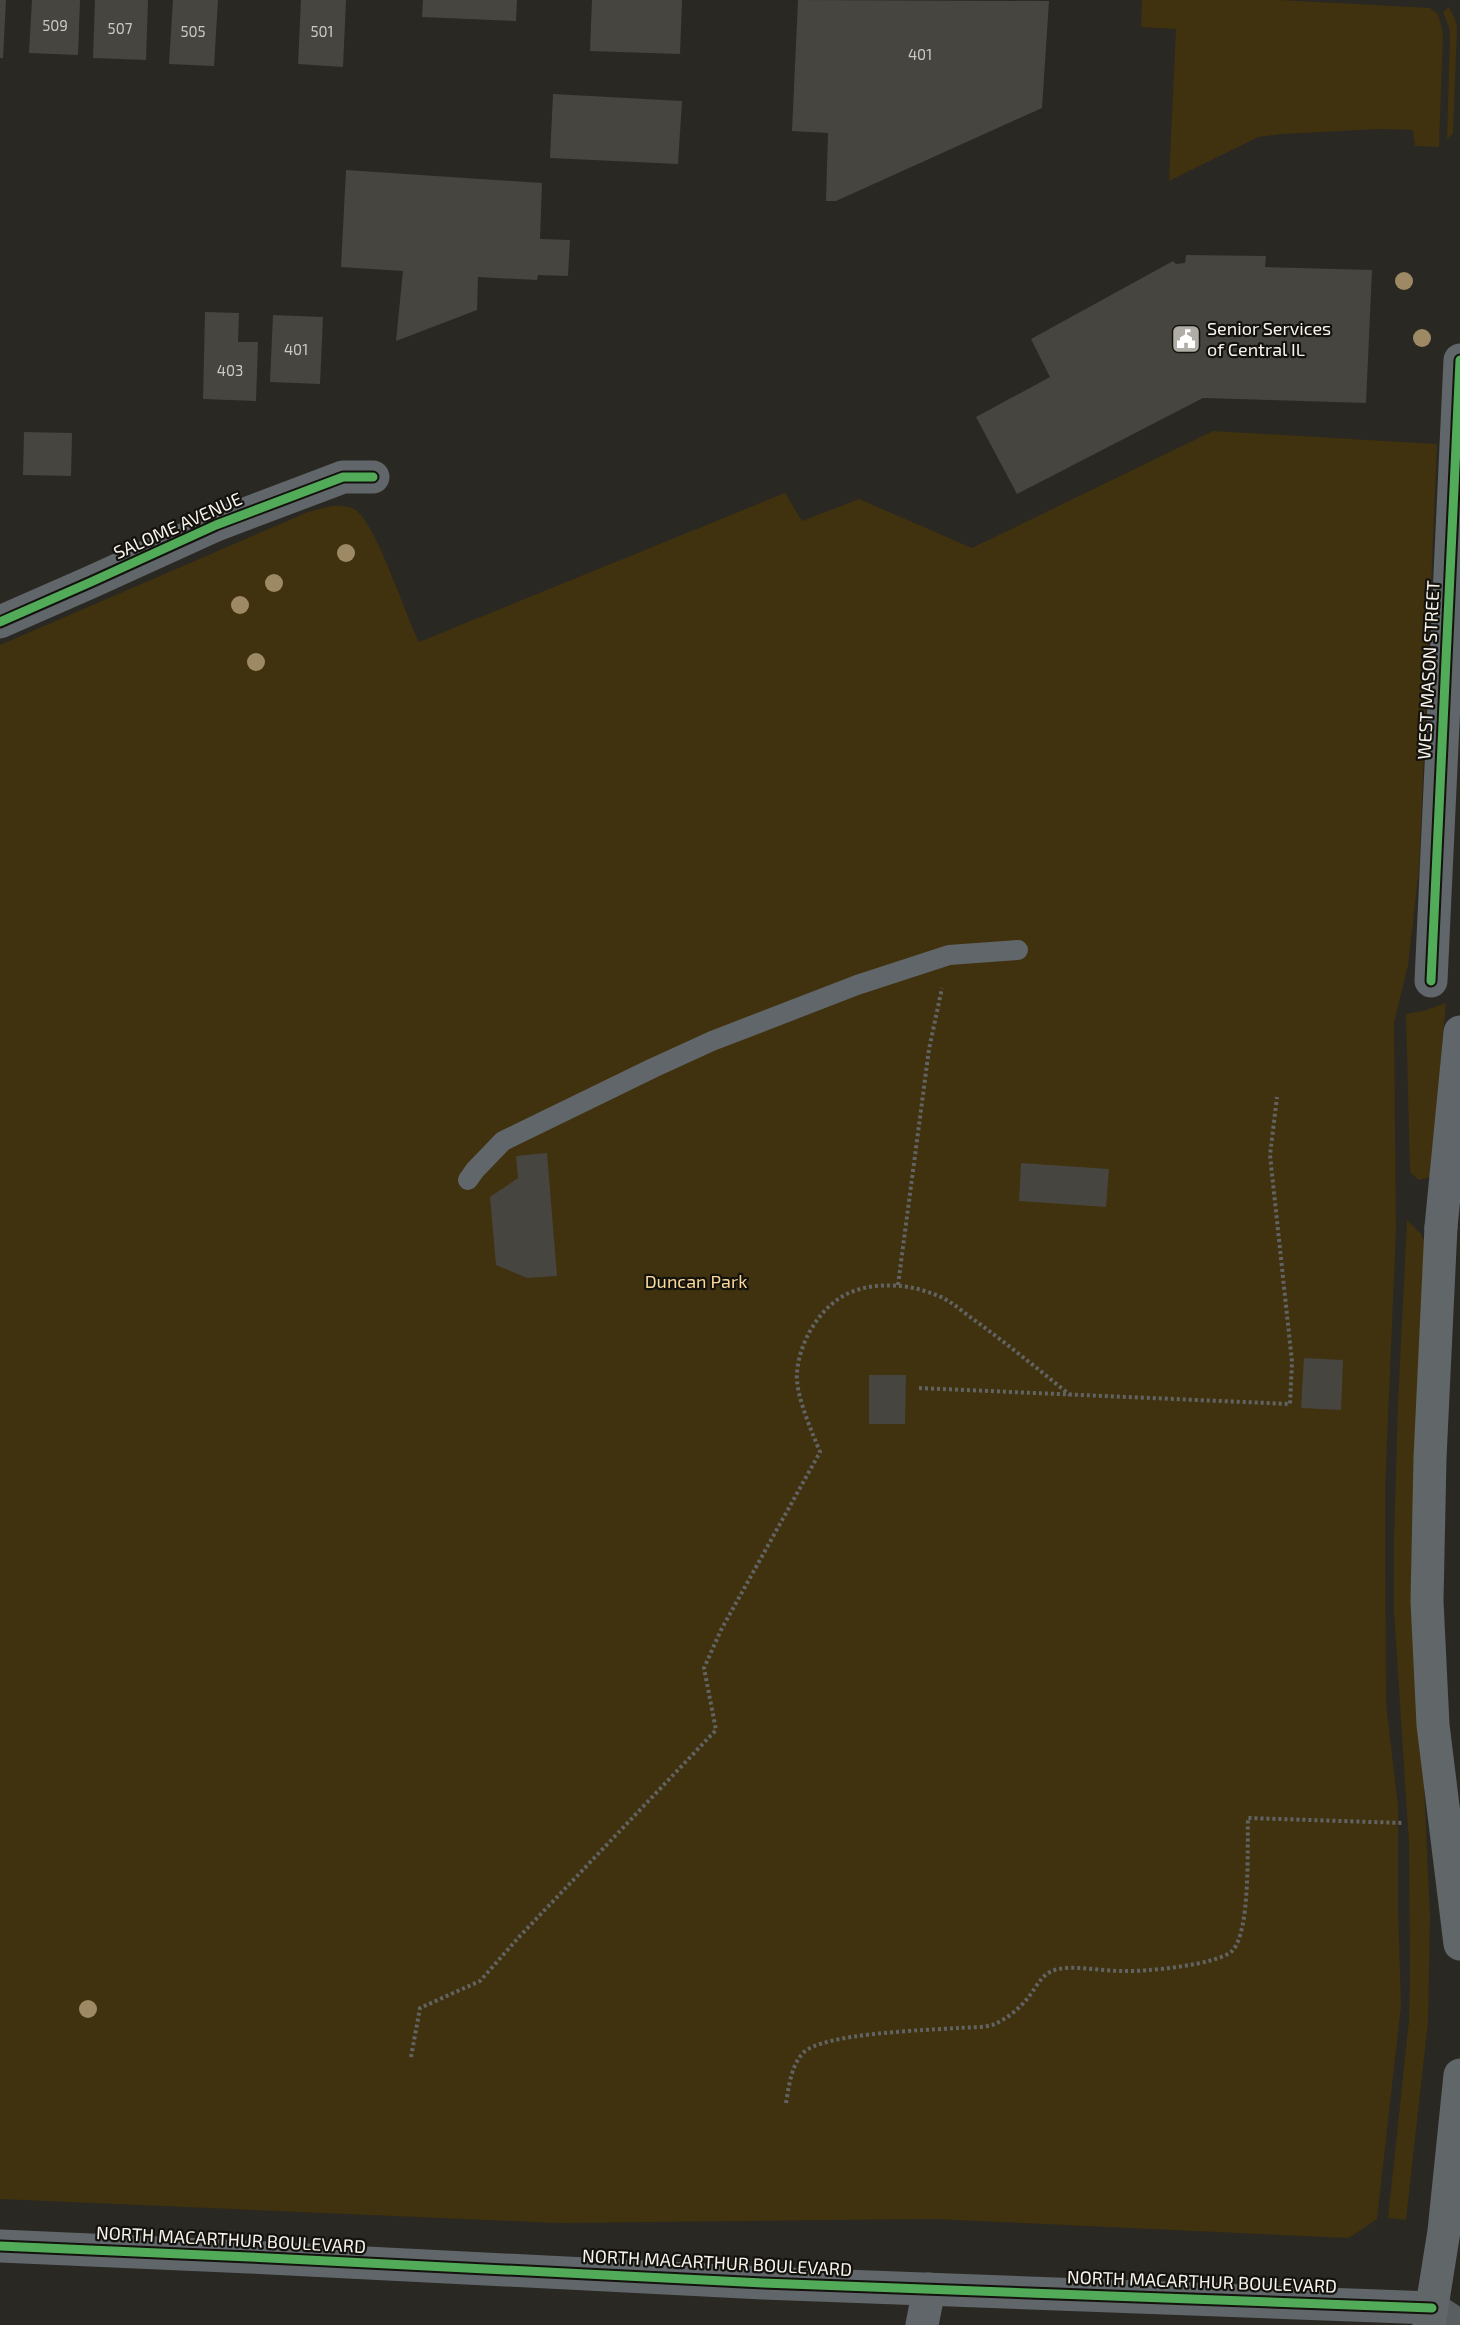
<svg xmlns="http://www.w3.org/2000/svg" width="1460" height="2325" font-family="'Exo 2',sans-serif">
	<style>
		.green { fill: #40310f }
		.building { fill: #474540 }
		.lines { fill: none; stroke-linecap: round; stroke-linejoin: round }
		.path { stroke: #616463; stroke-width: 4; stroke-dasharray: 3 3; stroke-linecap: butt }
		.lane { stroke: #60666a; stroke-width: 20 }
		.street { stroke: #60666a; stroke-width: 33 }
		.secondary { stroke: #595f61; stroke-width: 33 }
		.primary { stroke: #616669; stroke-width: 33 }
		.cycleway-casing { stroke: #14120d; stroke-width: 13 }
		.cycleway { stroke: #51ab58; stroke-width: 9 }
		.tree { fill: #9d8964 }
		.labels { text-anchor: middle; stroke-width: 4.5; stroke-linejoin: round; paint-order: stroke }
		.number-label { font-size: 15px; fill: #ccc8c2 }
		.poi-label { font-size: 18px; fill: #f8f4ed; stroke: #14120d; text-anchor: start }
		.street-label { font-size: 18px; fill: #f8f4ed; stroke: #14120d }
		.park-label { font-size: 18px; fill: #fbd99a; stroke: #14120d }
	</style>
	<rect width="100%" height="100%" fill="#2a2822"/>
	<g class="green">
		<polygon points="1142,0 1280,0 1430,8 1438,14 1443,33 1439,147 1415,146 1413,130 1380,129 1281,134 1258,137 1169,181 1176,29 1141,27"/>
		<polygon points="1449,7 1455,19 1457,28 1453,133 1447,139 1450,36 1449,27 1443,12"/>
		<path d="M1213 431 1437 444 1419 869 1408 965 1394 1023 1396 1229 1385 1490 1386 1703 1398 1806V1907L1401 2006 1377 2219 1349 2238 934 2219 559 2223 0 2199V645L308 512C323 508 339 502 354 509 375 520 406 616 419 642L785 493 802 521 859 499 972 548Z"/>
		<polygon points="1446,1003 1430,1177 1419,1180 1410,1172 1406,1014 1423,1011"/>
		<polygon points="1407,1220 1421,1234 1424,1241 1423,1762 1430,1916 1428,2022 1406,2220 1388,2218 1409,2020 1410,1975 1409,1844 1394,1612 1394,1540 1398,1402"/>
	</g>
	<g class="building">
		<polygon points="0,0 6,0 3,58 0,58"/>
		<polygon points="32,0 80,0 78,55 29,53"/>
		<polygon points="95,0 148,0 146,60 93,58"/>
		<polygon points="173,0 218,0 214,66 169,64"/>
		<polygon points="301,0 346,0 343,67 298,64"/>
		<polygon points="423,0 517,0 516,21 422,17"/>
		<polygon points="592,0 682,0 680,54 590,51"/>
		<polygon points="798,0 1049,1 1042,108 836,201 826,201 828,133 792,131"/>
		<polygon points="553,94 682,101 678,164 550,158"/>
		<polygon points="346,170 542,183 540,239 570,240 568,276 538,275 537,280 478,277 477,310 396,341 403,271 341,267"/>
		<polygon points="1186,255 1266,256 1265,267 1372,270 1366,403 1203,398 1017,494 976,417 1050,377 1031,339 1173,261 1176,264 1185,263"/>
		<polygon points="205,312 239,313 238,342 258,342 256,401 203,399"/>
		<polygon points="273,315 323,317 320,384 270,382"/>
		<polygon points="24,432 72,433 71,476 23,475"/>
		<polygon points="547,1153 557,1276 527,1278 496,1265 490,1197 518,1178 516,1156"/>
		<polygon points="1021,1163 1109,1169 1106,1207 1019,1201"/>
		<polygon points="1304,1358 1343,1360 1341,1410 1301,1408"/>
		<polygon points="869,1375 906,1375 905,1424 869,1424"/>
	</g>
	<g class="lines">
		<g class="path">
			<polyline points="898,1285 929,1049 942,988"/>
			<polyline points="919,1388 1290,1404 1292,1362 1270,1155 1277,1097"/>
			<path d="M411 2057 420 2008 480 1981 519 1937 716 1730 704 1668 721 1630 820 1452C812 1432 795 1394 797 1373 799 1341 822 1302 854 1291 882 1281 916 1285 943 1298 953 1303 963 1312 973 1319 1006 1343 1038 1369 1070 1395"/>
			<path d="M786 2103C789 2086 791 2066 803 2053 822 2033 928 2030 959 2028 969 2027 985 2028 995 2024 1006 2019 1019 2009 1027 1999 1040 1983 1042 1969 1067 1968 1085 1967 1104 1971 1122 1971 1144 1972 1217 1965 1232 1951 1251 1932 1247 1846 1248 1818L1403 1823"/>
		</g>
		<polyline class="lane" points="468,1180 475,1170 503,1141 653,1068 712,1041 857,985 949,955 1018,950"/>
		<g class="street">
			<polyline points="0,622 91,582 216,525 343,477 373,477"/>
			<polyline points="1431,981 1460,360"/>
			<polyline points="1441,1227 1460,1032"/>
			<polyline points="0,2246 249,2257 763,2283 1432,2308"/>
			<polyline points="922,2325 929,2289"/>
		</g>
		<polyline class="secondary" points="1432,2308 1458,2325"/>
		<g class="primary">
			<polyline points="1441,1227 1430,1458 1427,1601 1433,1725 1460,1944"/>
			<polyline points="1429,2325 1444,2231 1460,2075"/>
		</g>
		<g class="cycleway-casing">
			<g id="cycleway">
				<polyline points="0,622 91,582 216,525 343,477 373,477"/>
				<polyline points="1431,981 1460,360"/>
				<polyline points="0,2246 249,2257 763,2283 1432,2308"/>
			</g>
		</g>
		<use href="#cycleway" class="cycleway"/>
	</g>
	<g class="tree">
		<circle cx="1404" cy="281" r="9"/>
		<circle cx="1422" cy="338" r="9"/>
		<circle cx="346" cy="553" r="9"/>
		<circle cx="274" cy="583" r="9"/>
		<circle cx="240" cy="605" r="9"/>
		<circle cx="256" cy="662" r="9"/>
		<circle cx="88" cy="2009" r="9"/>
	</g>
	<defs>
		<g id="civic-square" transform="scale(1.5)"><rect x="-9" y="-9" width="18" height="18" rx="4" fill="#b0ada6" stroke="#14120d"/><path d="M-.6-6.5H3V-4.5H.6V-3L4-1V1h2V6H-6V1h2V-1L-.6-3ZM-1.2 2.5V6h2.4V2.5Z" fill="#fff"/></g>
	</defs>
	<g fill-rule="evenodd">
		<use href="#civic-square" x="1186" y="339"/>
	</g>
	<g class="labels">
		<g class="number-label">
			<text x="55" y="31">509</text>
			<text x="120" y="34">507</text>
			<text x="193" y="37">505</text>
			<text x="322" y="37">501</text>
			<text x="920" y="60">401</text>
			<text x="296" y="355">401</text>
			<text x="230" y="376">403</text>
		</g>
		<g class="poi-label">
			<text x="1207" y="335">Senior Services<tspan x="1207" dy="21">of Central IL</tspan></text>
		</g>
		<g class="street-label">
			<text transform="translate(178 526) rotate(-24)" y="6">SALOME AVENUE</text>
			<text transform="translate(1429 670) rotate(-87)" y="6">WEST MASON STREET</text>
			<text transform="translate(231 2240) rotate(3)" y="6">NORTH MACARTHUR BOULEVARD</text>
			<text transform="translate(717 2263) rotate(3)" y="6">NORTH MACARTHUR BOULEVARD</text>
			<text transform="translate(1202 2282) rotate(2)" y="6">NORTH MACARTHUR BOULEVARD</text>
		</g>
		<g class="park-label">
			<text x="696" y="1288">Duncan Park</text>
		</g>
	</g>
</svg>
